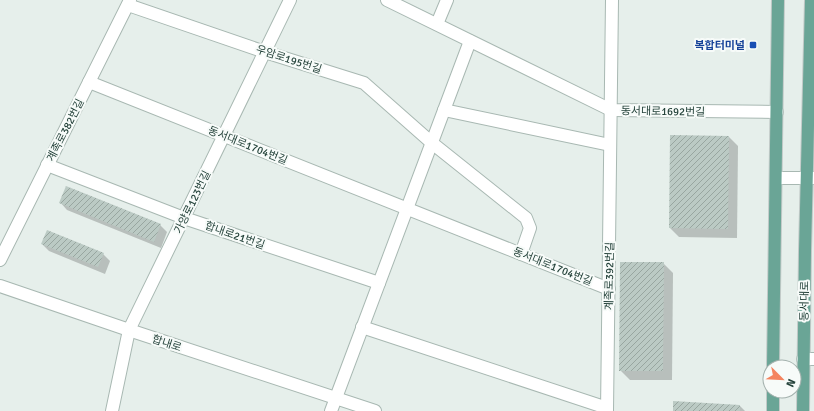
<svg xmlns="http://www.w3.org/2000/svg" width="814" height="411" font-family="Signika,'Noto Sans KR',sans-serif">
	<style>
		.shadow { fill: #0003 }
		.building { fill: url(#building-hatch) }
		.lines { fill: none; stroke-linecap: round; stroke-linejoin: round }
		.minor-casing { stroke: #a8b8b2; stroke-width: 14 }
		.major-casing { stroke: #c2cac8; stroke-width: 14 }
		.minor { stroke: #fff; stroke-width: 12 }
		.major { stroke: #6aa596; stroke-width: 12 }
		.transit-dot { fill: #1a4fb4; stroke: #f7fbf9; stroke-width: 1.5 }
		.labels { text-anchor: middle; stroke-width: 4; stroke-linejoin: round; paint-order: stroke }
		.transit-label { font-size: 11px; font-weight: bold; fill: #164399; stroke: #f7fbf9; text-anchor: end }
		.street-label { font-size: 11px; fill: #24423a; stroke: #f7fbf9 }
	</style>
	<defs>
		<pattern id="building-hatch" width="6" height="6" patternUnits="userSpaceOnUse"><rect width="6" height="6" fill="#bbcac4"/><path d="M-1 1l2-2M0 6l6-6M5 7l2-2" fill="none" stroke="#98a6a0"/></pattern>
	</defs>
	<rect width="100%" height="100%" fill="#e6efeb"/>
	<g class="shadow">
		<polygon points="729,137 738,146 737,238 679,237 670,228"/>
		<polygon points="60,202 160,225 167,232 161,248 67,210"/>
		<polygon points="42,244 103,254 110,261 105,274 49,251"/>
		<polygon points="663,263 673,273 672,380 630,380 620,370"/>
		<polygon points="740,406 745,411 674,411"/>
	</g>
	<g class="building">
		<polygon points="670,135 729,136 728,229 669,228"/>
		<polygon points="66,186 161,224 154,242 59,203"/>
		<polygon points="47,230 104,253 98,267 41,244"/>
		<polygon points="620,262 664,262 663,371 619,371"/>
		<polygon points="673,401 740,405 740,411 673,411"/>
	</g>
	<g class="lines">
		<g class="minor-casing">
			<g id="minor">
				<polyline points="387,0 611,110 777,112"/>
				<polyline points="128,5 265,52 364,83 432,143 526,218 530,228 521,254"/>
				<polyline points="437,24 447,0"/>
				<polyline points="89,82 609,289"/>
				<polyline points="444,110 610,145"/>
				<polyline points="47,165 184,218 379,283"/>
				<polyline points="776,178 814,178"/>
				<polyline points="0,260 130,0"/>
				<polyline points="0,286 129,330 375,411"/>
				<polyline points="362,327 607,408"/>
				<polyline points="803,359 814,359"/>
				<polyline points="112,411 129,330 290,0"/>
				<polyline points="331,411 470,41"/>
				<polyline points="607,411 612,0"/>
			</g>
		</g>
		<g class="major-casing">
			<g id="major">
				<polyline points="773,367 778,0"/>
				<polyline points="773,411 773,391"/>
				<polyline points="803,411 805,251 811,0"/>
			</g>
		</g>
		<use href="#minor" class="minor"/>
		<use href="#major" class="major"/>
	</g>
	<rect class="transit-dot" x="749" y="41" width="8" height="8" rx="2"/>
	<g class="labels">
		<g class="transit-label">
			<text x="745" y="49">복합터미널</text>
		</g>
		<g class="street-label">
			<text transform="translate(289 59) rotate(18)" y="4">우암로195번길</text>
			<text transform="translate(663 111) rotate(1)" y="4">동서대로1692번길</text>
			<text transform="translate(65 130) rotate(-63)" y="4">계족로382번길</text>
			<text transform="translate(248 145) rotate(22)" y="4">동서대로1704번길</text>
			<text transform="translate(192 202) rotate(-64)" y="4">가양로123번길</text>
			<text transform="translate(235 235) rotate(19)" y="4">합내로21번길</text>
			<text transform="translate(553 266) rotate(22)" y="4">동서대로1704번길</text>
			<text transform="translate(609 276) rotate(-89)" y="4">계족로392번길</text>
			<text transform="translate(804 301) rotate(-89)" y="4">동서대로</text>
			<text transform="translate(167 343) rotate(18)" y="4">합내로</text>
		</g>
	</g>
	<g transform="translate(782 379) rotate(114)"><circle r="19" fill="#f7fbf9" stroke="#a3b1ad"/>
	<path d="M0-3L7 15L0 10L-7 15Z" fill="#f4845f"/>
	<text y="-6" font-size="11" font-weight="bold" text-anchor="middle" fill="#24423a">N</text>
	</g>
</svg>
